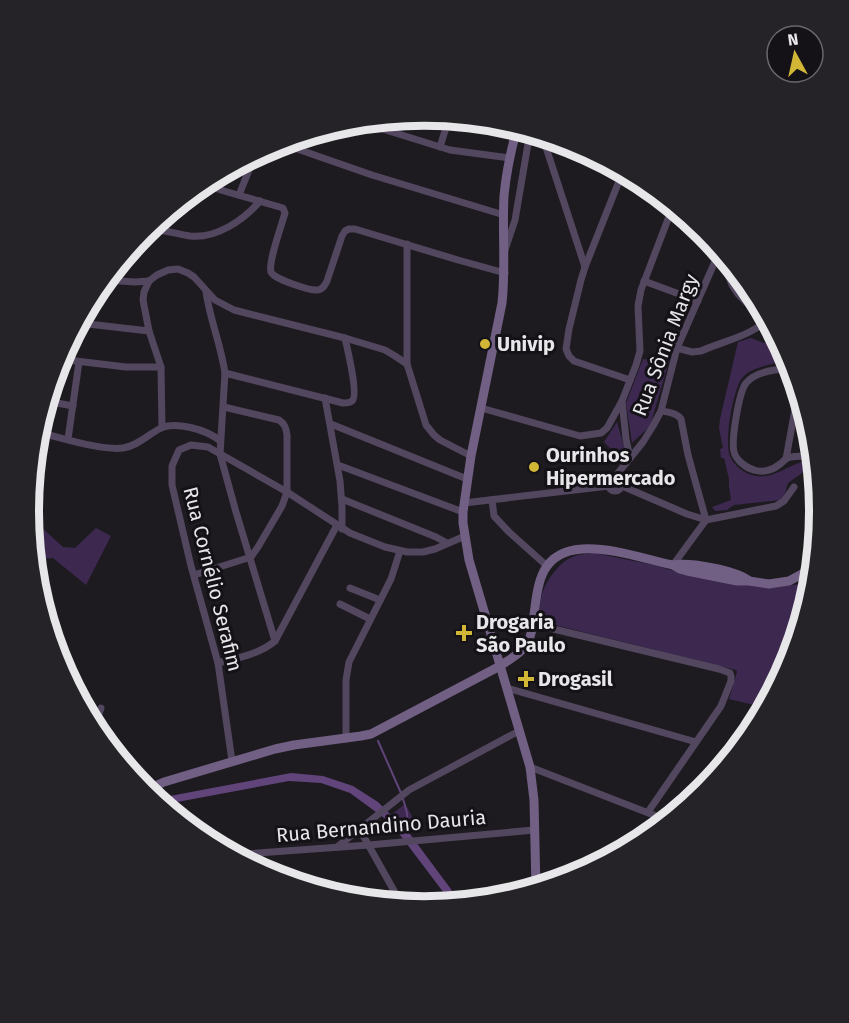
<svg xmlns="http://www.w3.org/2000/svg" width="849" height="1023" font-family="'Fira Sans',sans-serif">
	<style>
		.green { fill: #3d2850 }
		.water { fill: #60447a }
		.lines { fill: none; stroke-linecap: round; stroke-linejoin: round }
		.stream { stroke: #60447a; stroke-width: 2 }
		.street { stroke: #52475f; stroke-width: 7 }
		.secondary { stroke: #715f84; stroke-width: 9 }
		.poi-dot { fill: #d2b736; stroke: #141217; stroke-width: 2 }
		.labels { text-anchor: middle; stroke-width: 6; stroke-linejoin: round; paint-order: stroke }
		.poi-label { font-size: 20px; font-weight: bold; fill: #e7e6e9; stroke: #141217; text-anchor: start }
		.street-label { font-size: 20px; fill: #e7e6e9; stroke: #141217 }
		.rim { fill: none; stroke: #e7e6e9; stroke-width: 8 }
	</style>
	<rect width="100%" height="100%" fill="#1d1b20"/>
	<g class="green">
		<path d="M777 336 791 361C778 362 752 367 743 377 733 387 723 446 731 458 734 465 744 473 752 475 775 482 791 460 814 460L816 461V463L788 483 785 493 781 500 734 505 727 510 715 511 712 507 731 500 729 487V479L724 458H721L720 449 723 448 719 428 720 419 738 342 751 338 764 343 773 340Z"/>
		<polygon points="643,359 669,361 650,426 632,443 626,403"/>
		<polygon points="617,422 625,450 621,459 604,442"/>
		<polygon points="29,516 63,547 75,548 96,528 111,536 86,585 53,558 33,559"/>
		<path d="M594 553 654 565 681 573 772 588 800 584 814 577 813 589 790 663 766 708 729 699 737 672 736 670 539 621C540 599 541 588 555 571 559 566 564 561 570 558 577 554 585 554 594 553Z"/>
		<polygon points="405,804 412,816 416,830 372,835 370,831"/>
	</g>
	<polygon class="water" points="291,773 323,776 353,786 378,802 410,834 462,904 453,905 391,823 350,793 321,783 289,781 161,805 154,799"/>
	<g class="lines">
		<g class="stream">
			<polyline points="378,741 401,793"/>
			<path d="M403 799C406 809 410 818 405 829"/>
		</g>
		<g class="street">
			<polyline points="360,122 450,150 510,158"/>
			<polyline points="542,135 585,267"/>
			<polyline points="280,143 372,175 504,215"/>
			<polyline points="440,147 449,118"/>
			<polyline points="615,167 619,179 662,197"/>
			<polyline points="623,171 585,267 581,280 569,329 566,349 569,356 574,361 630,380"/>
			<path d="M203 184 224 191 283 208 285 213C282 224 268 262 271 272 274 279 310 291 318 290 323 289 325 285 327 281L342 236 345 231 349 229H355L458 260 505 273"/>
			<polyline points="239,195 255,155"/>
			<path d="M148 229C162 229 176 234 190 236 216 239 244 220 260 201"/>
			<polyline points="505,250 515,220 530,132"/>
			<polyline points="105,280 135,282 149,281"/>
			<polyline points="644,281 698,301"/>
			<path d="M206 292C210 320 221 345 225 373L220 454 236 512 275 641"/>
			<polyline points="79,323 149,331"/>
			<path d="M677 348 692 352 701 351C718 343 753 335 765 321L738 294 732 285 719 251"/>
			<polyline points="59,359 126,367 161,367"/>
			<polyline points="407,364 407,244"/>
			<path d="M793 370C779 368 756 371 746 383 739 392 731 440 734 452 736 460 746 468 754 470 763 473 773 470 780 464 782 463 785 459 787 458 795 455 807 456 815 456"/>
			<path d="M225 373 343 403C346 403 350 403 352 401 359 395 347 348 345 338"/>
			<polyline points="325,398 340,481 342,507 342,529"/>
			<polyline points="46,401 73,406"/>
			<polyline points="622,401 626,439 630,458"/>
			<polyline points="481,408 580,436 601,433 607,428 622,401 636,365 640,351 638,306 641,290 673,206"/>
			<path d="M661 411C668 412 677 413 681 419L688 455 706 520 673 565"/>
			<polyline points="331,424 467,479"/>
			<polyline points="162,427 161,367 149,331 143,300 144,292 149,281 157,275 168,270 178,269 188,273 194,277 215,300 234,310 345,338 385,350 395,356 407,364 426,425 434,435 440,440 471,456"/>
			<path d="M37 432C60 437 101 451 123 448 137 446 148 435 159 429 174 420 208 430 220 441"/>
			<polyline points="68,439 79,362"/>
			<polyline points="786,459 799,387"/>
			<polyline points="338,465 463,512"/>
			<circle cx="615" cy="484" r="7"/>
			<polyline points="614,478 643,442 653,426 661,411 677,348 720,250"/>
			<polyline points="622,486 687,514 706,520 776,506 784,501 794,487"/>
			<polyline points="342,499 436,537 447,543"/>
			<polyline points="492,500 494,516 509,532 547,566"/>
			<polyline points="464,503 609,486"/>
			<path d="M194 575 251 557 258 547 282 506 287 492V435C286 428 285 424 279 420L224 407"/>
			<polyline points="350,588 380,600"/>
			<polyline points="340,604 370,619"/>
			<polyline points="533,624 719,669 730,673 731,676 731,681 721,706 648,812"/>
			<path d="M218 663C237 658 260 654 275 641L337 525"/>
			<polyline points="507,688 696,742"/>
			<polyline points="94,728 101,708"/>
			<polyline points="346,739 346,680 349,662 391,579 400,551"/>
			<polyline points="232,761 218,663 191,566 172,485 172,466 179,450 191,445 208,447 287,492 350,533 385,547 407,552 423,552 435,549 465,536"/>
			<polyline points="530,767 669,821"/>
			<polyline points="360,830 402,905"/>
			<polyline points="337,847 409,790 519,731"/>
			<polyline points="231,855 369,845 534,830"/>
			<polyline points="536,883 617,856"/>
		</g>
		<g class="secondary">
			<path d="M517 128C511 150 506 173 504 196 502 232 506 267 502 303L471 456 463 512V523L469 560 530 767 534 800 536 890"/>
			<path d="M673 565C690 562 734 570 748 580"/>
			<path d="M144 791 164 782 275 749 294 745 361 736 371 734 500 666C510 659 522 653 528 642 532 634 533 624 534 615 538 582 541 552 582 549 612 547 644 559 673 565L680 569 687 571 737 581H749L769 584 789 581 815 567"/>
		</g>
	</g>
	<g class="poi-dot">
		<circle cx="485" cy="344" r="6"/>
		<circle cx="534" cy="467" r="6"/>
		<path d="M461 624h6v6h6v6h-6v6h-6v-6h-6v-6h6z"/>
		<path d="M523 670h6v6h6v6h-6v6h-6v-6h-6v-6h6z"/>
	</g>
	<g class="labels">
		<g class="poi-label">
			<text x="497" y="351">Univip</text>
			<text x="546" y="462">Ourinhos<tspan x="546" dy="23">Hipermercado</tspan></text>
			<text x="476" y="629">Drogaria<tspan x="476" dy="23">São Paulo</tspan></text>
			<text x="538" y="686">Drogasil</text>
		</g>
		<g class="street-label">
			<text transform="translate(665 345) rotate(-69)" y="7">Rua Sônia Margy</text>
			<text transform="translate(213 579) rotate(76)" y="7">Rua Cornélio Serafim</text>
			<text transform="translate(381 826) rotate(-5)" y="7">Rua Bernandino Dauria</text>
		</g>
	</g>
	<path d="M0 0H849V1023H0ZM39 511a385 385 0 1 1 770 0a385 385 0 1 1-770 0Z" fill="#252328" fill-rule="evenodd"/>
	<path class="rim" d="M39 511a385 385 0 1 1 770 0a385 385 0 1 1-770 0Z"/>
	<g transform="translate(795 54) rotate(352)"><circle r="28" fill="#141217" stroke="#68676b" stroke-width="1.5"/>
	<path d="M0-4.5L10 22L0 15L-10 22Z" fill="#d2b736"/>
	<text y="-9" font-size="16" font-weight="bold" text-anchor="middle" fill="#e7e6e9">N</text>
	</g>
</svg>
